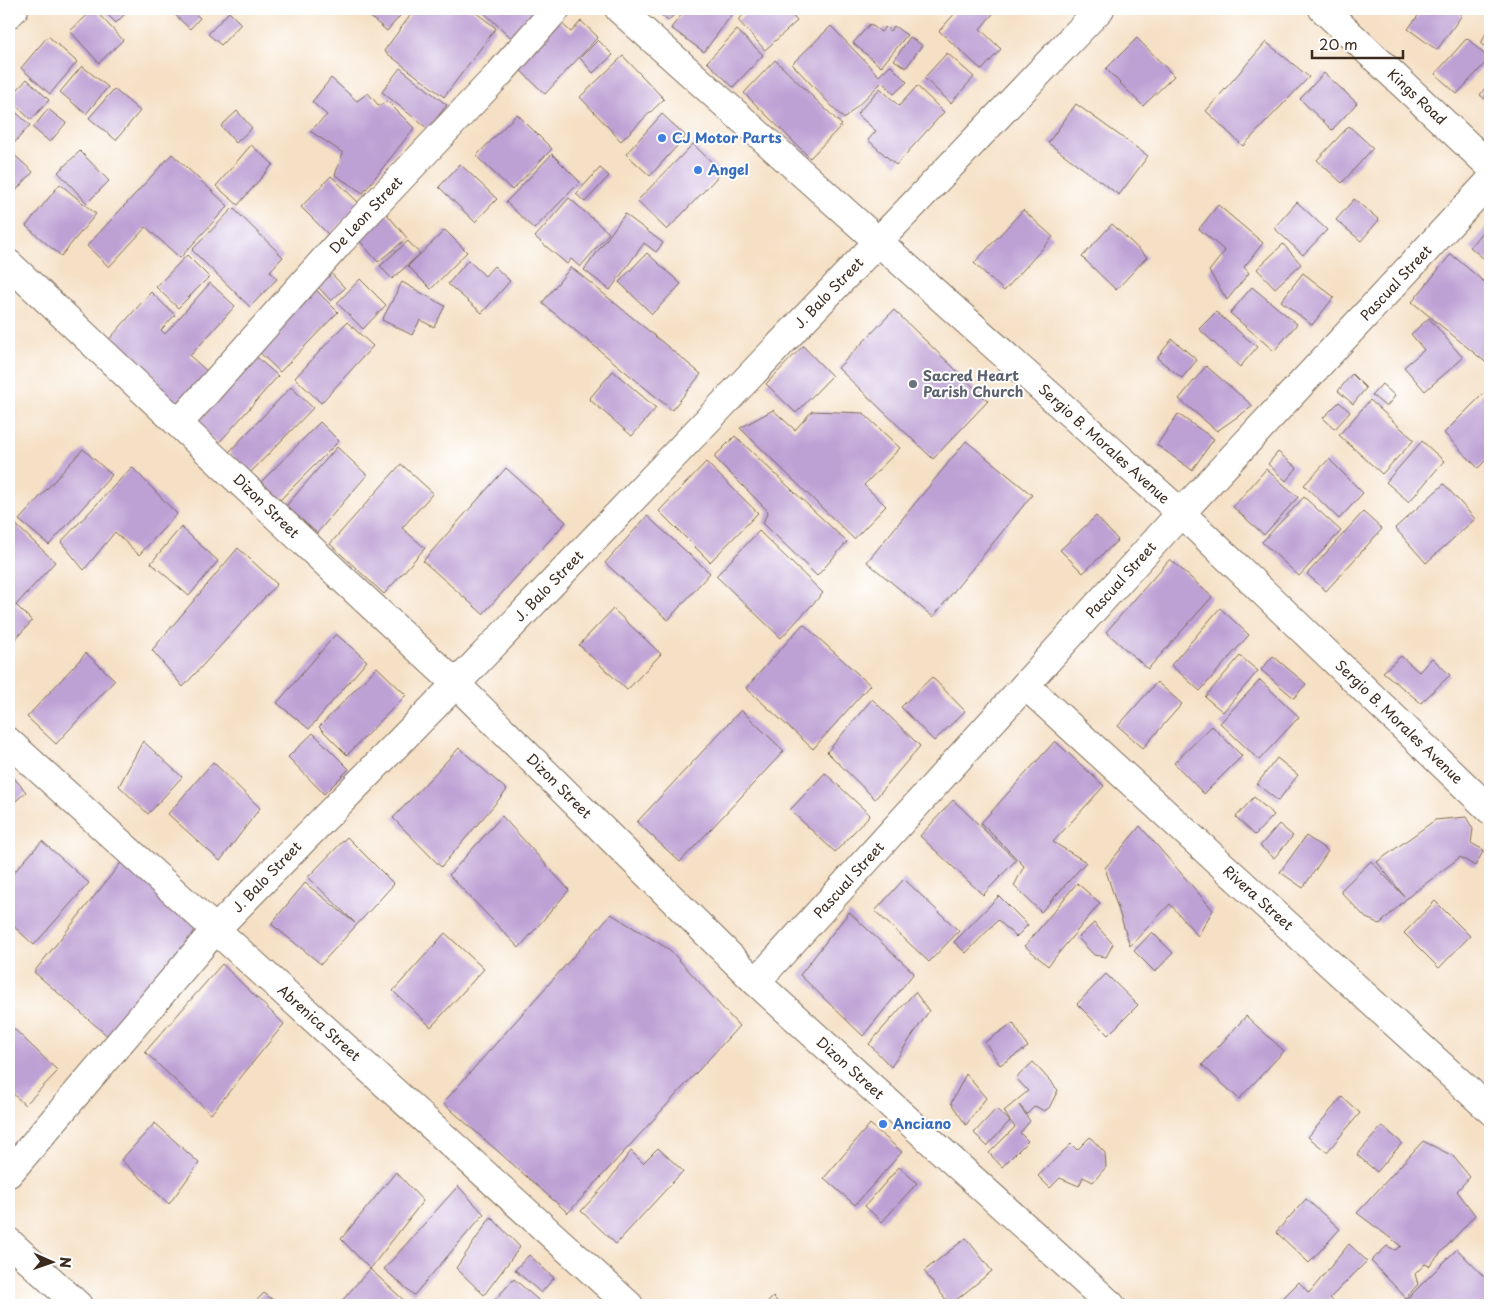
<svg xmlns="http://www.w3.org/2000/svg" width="1499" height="1314" font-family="'Playpen Sans',sans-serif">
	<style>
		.building { fill: #bda0d4 }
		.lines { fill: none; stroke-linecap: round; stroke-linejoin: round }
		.street-casing { stroke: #7c6a58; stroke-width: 30 }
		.secondary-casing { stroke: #7c6a58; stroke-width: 30 }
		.primary-casing { stroke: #7c6a58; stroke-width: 30 }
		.street { stroke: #fff; stroke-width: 28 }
		.secondary { stroke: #fff; stroke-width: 28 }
		.primary { stroke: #fff; stroke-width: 28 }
		.shop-dot { fill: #3f7fe0; stroke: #fff; stroke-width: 2 }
		.worship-dot { fill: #6b7280; stroke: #fff; stroke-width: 2 }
		.labels { text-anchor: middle; stroke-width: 4; stroke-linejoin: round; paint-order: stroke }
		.street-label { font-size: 14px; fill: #3b2a1e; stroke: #fff }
		.shop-label { font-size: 14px; font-weight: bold; fill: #366cbe; stroke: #fff; text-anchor: start }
		.worship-label { font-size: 14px; font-weight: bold; fill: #5b616d; stroke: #fff; text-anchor: start }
	</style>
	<rect width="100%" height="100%" fill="#fff"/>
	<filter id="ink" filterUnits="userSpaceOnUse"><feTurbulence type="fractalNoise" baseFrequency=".02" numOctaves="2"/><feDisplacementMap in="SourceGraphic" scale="10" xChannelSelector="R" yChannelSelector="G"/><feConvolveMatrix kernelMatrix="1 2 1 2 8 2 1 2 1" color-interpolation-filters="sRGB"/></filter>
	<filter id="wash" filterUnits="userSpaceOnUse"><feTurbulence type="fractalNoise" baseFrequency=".0096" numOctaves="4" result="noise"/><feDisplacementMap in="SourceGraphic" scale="20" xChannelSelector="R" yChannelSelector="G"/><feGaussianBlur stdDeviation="1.12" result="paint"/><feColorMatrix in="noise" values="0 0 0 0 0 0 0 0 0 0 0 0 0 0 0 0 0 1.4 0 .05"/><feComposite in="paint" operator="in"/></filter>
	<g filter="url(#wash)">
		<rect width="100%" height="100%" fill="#f5e0c5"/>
		<g id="blocks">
			<g class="building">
				<polygon points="94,9 123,40 99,63 70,31"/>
				<polygon points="102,9 130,9 116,23"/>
				<polygon points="169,9 190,9 200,18 190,29"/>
				<polygon points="361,9 406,9 387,31"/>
				<polygon points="415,9 471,9 496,28 444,97 384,51"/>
				<polygon points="480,9 549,9 519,45"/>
				<polygon points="655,9 679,9 668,21"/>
				<polygon points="686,9 727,9 733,13 704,52 671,28"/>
				<polygon points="750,9 786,9 797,21 765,50 738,20"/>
				<polygon points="959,9 997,9 980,29 1001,49 982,70 939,31"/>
				<polygon points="1423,9 1453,9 1462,15 1437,50 1408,29"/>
				<polygon points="229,12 241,24 221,45 208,34"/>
				<polygon points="558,20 571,32 581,21 598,37 545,94 516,66"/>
				<polygon points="870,24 881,32 885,27 890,31 894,26 907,35 881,67 853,43"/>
				<polygon points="1490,24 1490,48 1481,44"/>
				<polygon points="831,26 879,76 890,65 907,82 894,94 882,82 844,119 792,64"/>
				<polygon points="737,30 763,55 733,87 707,62"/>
				<polygon points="48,36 77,62 50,94 21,68"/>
				<polygon points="910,37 922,45 906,68 894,60"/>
				<polygon points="1137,38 1174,76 1143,106 1106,69"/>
				<polygon points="1467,38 1489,59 1457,94 1435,74"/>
				<polygon points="598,40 613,55 593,73 580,58"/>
				<polygon points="1266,42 1309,77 1243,146 1206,111"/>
				<polygon points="947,53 974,77 951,103 924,78"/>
				<polygon points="623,56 664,99 621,141 580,97"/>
				<polygon points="775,60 842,125 810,158 744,93"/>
				<polygon points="82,66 108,87 86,114 60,92"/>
				<polygon points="400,68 447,105 428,129 382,92"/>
				<polygon points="1324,73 1357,103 1332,130 1300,99"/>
				<polygon points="331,78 357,101 368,93 379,106 387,101 414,128 363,193 335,175 343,153 310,131 327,115 312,102"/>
				<polygon points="27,79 49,100 31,120 9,99"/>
				<polygon points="1490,81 1490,103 1480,95"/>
				<polygon points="917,86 944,112 896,165 868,140 876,131 857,114 880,88 899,106"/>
				<polygon points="114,89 140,111 116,140 89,118"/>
				<polygon points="1076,104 1148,156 1119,195 1048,143"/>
				<polygon points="9,106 30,125 9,149"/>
				<polygon points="48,109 66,123 50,142 33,128"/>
				<polygon points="237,111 252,128 236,143 221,126"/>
				<polygon points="517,114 552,149 512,190 476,156"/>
				<polygon points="662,114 686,136 650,176 626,154"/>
				<polygon points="1349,126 1373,148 1342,183 1317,160"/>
				<polygon points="693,144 722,172 667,230 637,201"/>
				<polygon points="251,145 273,164 238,205 216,186"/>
				<polygon points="9,150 33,172 9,198"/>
				<polygon points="80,151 109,181 87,203 58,172"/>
				<polygon points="172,154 228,206 180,258 146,227 109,267 87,246"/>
				<polygon points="552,154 580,182 534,229 506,202"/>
				<polygon points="460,164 497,199 475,222 439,187"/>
				<polygon points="600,168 609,176 585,202 576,194"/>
				<polygon points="331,176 360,204 329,235 301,207"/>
				<polygon points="60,184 96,214 61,256 26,226"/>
				<polygon points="569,198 609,233 580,267 571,259 567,264 535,237"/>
				<polygon points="1354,199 1379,220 1361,241 1336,220"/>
				<polygon points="1297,202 1327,230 1303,255 1274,228"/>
				<polygon points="1218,205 1263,243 1244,267 1249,273 1227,300 1209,271 1225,251 1199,229"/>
				<polygon points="381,207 407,238 378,262 352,232"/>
				<polygon points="233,208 283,257 270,271 277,279 250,307 192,250"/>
				<polygon points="1023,210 1053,237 1004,291 974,263"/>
				<polygon points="625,214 663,243 656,252 644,243 610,290 584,270"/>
				<polygon points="1490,222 1490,264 1470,247"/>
				<polygon points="1112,224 1147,257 1116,290 1082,257"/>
				<polygon points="445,230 467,252 431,289 408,266"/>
				<polygon points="408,241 420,254 392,279 380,266"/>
				<polygon points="1283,244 1301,264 1275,288 1257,269"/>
				<polygon points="647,253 681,284 652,314 619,282"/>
				<polygon points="1451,254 1490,287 1490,307 1487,312 1490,315 1489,365 1412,302"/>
				<polygon points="187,255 209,277 178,308 156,287"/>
				<polygon points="468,260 485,276 494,266 510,281 482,313 448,284"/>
				<polygon points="325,267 345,288 331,301 312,280"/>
				<polygon points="571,267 701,374 672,410 542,303"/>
				<polygon points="1303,273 1334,297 1312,325 1281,301"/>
				<polygon points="360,279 386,305 363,329 337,303"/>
				<polygon points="402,282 445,306 434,327 420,320 412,335 382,320"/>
				<polygon points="210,283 235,306 190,356 209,373 178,409 105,344 151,292 175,315 161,330 165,334"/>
				<polygon points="313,287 338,312 280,372 255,348"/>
				<polygon points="1252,287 1297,324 1274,351 1230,313"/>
				<polygon points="894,310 988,401 933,459 838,368"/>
				<polygon points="1216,312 1257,347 1240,367 1199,329"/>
				<polygon points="1429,318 1463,358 1425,391 1404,367 1424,350 1411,334"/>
				<polygon points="347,322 373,346 321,403 295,378"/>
				<polygon points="1172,339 1197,360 1182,378 1157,358"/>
				<polygon points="803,346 832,376 796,413 766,384"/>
				<polygon points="252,353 278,376 218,444 192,421"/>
				<polygon points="1206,366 1253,406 1217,431 1179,399"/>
				<polygon points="613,371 656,408 632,436 589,399"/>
				<polygon points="1352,374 1366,388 1353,404 1338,391"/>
				<polygon points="1382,384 1395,396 1386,407 1372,395"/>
				<polygon points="291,387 313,408 250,473 229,452"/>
				<polygon points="1487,390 1490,393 1490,456 1478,468 1444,433"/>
				<polygon points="1370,400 1414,440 1382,474 1339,435"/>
				<polygon points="1339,402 1350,412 1335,429 1323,418"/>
				<polygon points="773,410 795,430 812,411 863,413 900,448 864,485 886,506 854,539 740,428"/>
				<polygon points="1178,414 1214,439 1192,470 1157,445"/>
				<polygon points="320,422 339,441 280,500 261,482"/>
				<polygon points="735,436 847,542 817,576 763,523 768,511 714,457"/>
				<polygon points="966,441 1032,495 933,617 867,562"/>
				<polygon points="1422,441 1444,461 1409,502 1386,482"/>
				<polygon points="337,447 367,475 317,533 286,506"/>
				<polygon points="83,449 112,475 49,545 19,520"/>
				<polygon points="1278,452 1297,468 1286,481 1268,464"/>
				<polygon points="1329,459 1363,493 1339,519 1304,485"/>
				<polygon points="706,462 758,513 710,562 659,511"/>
				<polygon points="401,464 433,493 402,528 425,548 384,594 330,544"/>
				<polygon points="132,467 177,514 139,555 115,532 84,570 61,542"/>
				<polygon points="506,468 566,522 483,614 423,561"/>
				<polygon points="1266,469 1298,497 1264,535 1233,507"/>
				<polygon points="1444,484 1475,519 1426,563 1395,528"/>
				<polygon points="1304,497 1341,531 1299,576 1262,542"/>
				<polygon points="1363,512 1382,529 1326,591 1307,574"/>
				<polygon points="647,516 710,573 668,620 605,563"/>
				<polygon points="1096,516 1118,540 1083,573 1060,550"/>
				<polygon points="12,521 55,562 16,605 32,621 9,646 9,524"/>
				<polygon points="181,527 218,561 189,596 151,563"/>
				<polygon points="759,531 823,593 781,638 716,576"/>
				<polygon points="238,548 277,584 183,687 152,650"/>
				<polygon points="1170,559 1212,597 1148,669 1106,632"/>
				<polygon points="1220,608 1249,635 1200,691 1171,665"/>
				<polygon points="613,609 661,654 627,690 579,645"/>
				<polygon points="803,624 870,685 813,749 746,688"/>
				<polygon points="336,634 367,661 309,729 277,703"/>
				<polygon points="86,653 115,680 56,744 27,717"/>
				<polygon points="1240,656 1258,671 1223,712 1205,697"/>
				<polygon points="1273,656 1306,684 1294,698 1261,670"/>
				<polygon points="1401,656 1419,672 1432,658 1450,675 1421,703 1383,672"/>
				<polygon points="377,667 406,695 347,755 319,727"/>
				<polygon points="932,677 965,711 934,741 901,707"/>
				<polygon points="1260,680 1299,717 1259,760 1220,723"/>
				<polygon points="1157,682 1182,704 1143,748 1118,726"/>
				<polygon points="872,699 920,746 875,799 827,752"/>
				<polygon points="741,710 784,751 680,862 637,822"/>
				<polygon points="1212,726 1242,756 1204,794 1174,763"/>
				<polygon points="313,733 349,769 324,794 288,757"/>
				<polygon points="143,741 182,777 148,814 119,786"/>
				<polygon points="1055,741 1104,786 1053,842 1086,862 1041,912 1014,886 1024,866 981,823"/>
				<polygon points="459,748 507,790 441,867 393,818"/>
				<polygon points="1277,758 1298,775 1278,801 1257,784"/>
				<polygon points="213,762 260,808 220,861 168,814"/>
				<polygon points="9,772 26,792 9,807"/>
				<polygon points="825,773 870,815 835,852 790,810"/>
				<polygon points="1254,797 1274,815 1255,835 1236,817"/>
				<polygon points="953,800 1016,860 983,895 920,836"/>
				<polygon points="502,816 569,890 519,948 449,875"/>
				<polygon points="1466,817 1473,829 1471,843 1484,850 1475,866 1460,857 1407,898 1380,924 1366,918 1340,891 1371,861 1404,896 1377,862 1435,820"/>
				<polygon points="1279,824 1293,836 1274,858 1260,846"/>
				<polygon points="1140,826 1213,910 1198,936 1170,904 1130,946 1105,868"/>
				<polygon points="1306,836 1328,851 1303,888 1280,872"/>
				<polygon points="347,837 394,884 321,964 271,924 305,883 355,923 308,877"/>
				<polygon points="42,841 89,883 34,945 9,922 9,878"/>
				<polygon points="124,859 202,924 110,1038 34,972"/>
				<polygon points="904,879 959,931 929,962 875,911"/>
				<polygon points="1077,883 1100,903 1048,966 1025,946"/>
				<polygon points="999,896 1028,925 1016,937 998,920 966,953 954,942"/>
				<polygon points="1435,901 1470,936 1439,968 1404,933"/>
				<polygon points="849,912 914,973 863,1036 800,975"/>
				<polygon points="611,914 670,950 739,1026 568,1213 443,1103"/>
				<polygon points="1094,923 1113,944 1106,957 1094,955 1078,938"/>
				<polygon points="1152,932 1173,953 1155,972 1134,951"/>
				<polygon points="445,933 484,969 431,1027 393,991"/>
				<polygon points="222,964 284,1024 211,1114 145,1052"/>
				<polygon points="1106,974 1138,1005 1108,1035 1077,1004"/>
				<polygon points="915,992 929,1011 891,1067 869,1044"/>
				<polygon points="1246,1016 1284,1051 1239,1099 1202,1065"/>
				<polygon points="1013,1023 1028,1047 1000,1065 985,1042"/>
				<polygon points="9,1024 58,1071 25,1105 9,1090"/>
				<polygon points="1033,1062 1058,1090 1049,1108 1044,1111 1035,1106 1027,1114 1019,1105 1030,1121 1020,1133 1028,1141 1002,1167 989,1153 1015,1127 1010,1121 987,1146 974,1133 996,1109 1010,1121 1004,1111 1028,1091 1016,1078"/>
				<polygon points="966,1074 986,1098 966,1125 951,1103"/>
				<polygon points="1342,1097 1360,1113 1327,1152 1308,1137"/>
				<polygon points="155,1123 199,1163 169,1204 121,1160"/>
				<polygon points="870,1124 902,1152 855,1205 824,1178"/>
				<polygon points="1382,1126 1402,1143 1377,1172 1357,1155"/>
				<polygon points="1090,1137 1105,1153 1106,1167 1093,1182 1083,1177 1079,1186 1060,1178 1050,1188 1038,1176 1071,1144 1077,1150"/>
				<polygon points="1423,1141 1453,1156 1470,1177 1457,1191 1475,1215 1429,1266 1425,1264 1415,1274 1418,1284 1406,1298 1371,1261 1387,1246 1395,1250 1401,1246 1357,1213"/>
				<polygon points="658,1148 683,1171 616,1244 581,1211 607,1183 631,1151 643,1163"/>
				<polygon points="899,1167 917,1183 882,1222 865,1206"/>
				<polygon points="396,1172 423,1201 370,1269 409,1305 338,1305 370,1269 341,1239"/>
				<polygon points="458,1186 484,1214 414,1295 384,1269"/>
				<polygon points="1306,1199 1340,1229 1309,1263 1276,1232"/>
				<polygon points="491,1217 520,1247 484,1295 456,1268"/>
				<polygon points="966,1238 992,1271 950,1305 924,1271"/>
				<polygon points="1349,1244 1367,1261 1330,1298 1337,1305 1276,1305 1299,1282 1309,1293"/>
				<polygon points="1457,1249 1490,1283 1490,1305 1401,1305"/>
				<polygon points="529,1255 554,1278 541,1293 515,1270"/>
				<polygon points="514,1279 544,1305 490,1305"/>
				<polygon points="264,1293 279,1305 252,1305"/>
				<polygon points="773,1297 781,1305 765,1305"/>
			</g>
		</g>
	</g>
	<g filter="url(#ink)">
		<use href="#blocks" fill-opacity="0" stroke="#7c6a58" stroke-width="1"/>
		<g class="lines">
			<g class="street-casing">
				<g id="street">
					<polyline points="1323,9 1490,166"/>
					<polyline points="9,264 343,579 456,684 756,982 1111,1305"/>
					<polyline points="179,423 339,243 499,74 556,9"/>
					<polyline points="1026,686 1490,1110"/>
					<polyline points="9,742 629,1305"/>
					<polyline points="756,982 1181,513 1490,181"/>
					<polyline points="9,1173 216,929 456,684 1100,9"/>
					<polyline points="9,1242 78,1305"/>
				</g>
			</g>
			<g class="secondary-casing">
				<polyline id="secondary" points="9,14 14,9"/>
			</g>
			<g class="primary-casing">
				<polyline id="primary" points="619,9 1181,513 1490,810"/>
			</g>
			<use href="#street" class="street"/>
			<use href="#secondary" class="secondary"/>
			<use href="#primary" class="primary"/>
		</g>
	</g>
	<g class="shop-dot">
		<circle cx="662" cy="138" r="5"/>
		<circle cx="698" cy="170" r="5"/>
		<circle cx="883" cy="1124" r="5"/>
	</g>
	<circle class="worship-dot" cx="913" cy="384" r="5"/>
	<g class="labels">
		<g class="street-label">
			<text transform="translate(1417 97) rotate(43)" y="5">Kings Road</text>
			<text transform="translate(366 215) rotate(-47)" y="5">De Leon Street</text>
			<text transform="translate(1396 283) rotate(-47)" y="5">Pascual Street</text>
			<text transform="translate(829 293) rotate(-46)" y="5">J. Balo Street</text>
			<text transform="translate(1104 444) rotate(42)" y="5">Sergio B. Morales Avenue</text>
			<text transform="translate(266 506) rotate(44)" y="5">Dizon Street</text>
			<text transform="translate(1121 580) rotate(-48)" y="5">Pascual Street</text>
			<text transform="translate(549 586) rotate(-46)" y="5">J. Balo Street</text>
			<text transform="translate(1399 722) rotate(44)" y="5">Sergio B. Morales Avenue</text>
			<text transform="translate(559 786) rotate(45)" y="5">Dizon Street</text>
			<text transform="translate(267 877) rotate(-46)" y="5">J. Balo Street</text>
			<text transform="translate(849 880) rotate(-48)" y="5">Pascual Street</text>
			<text transform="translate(1258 898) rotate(42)" y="5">Rivera Street</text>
			<text transform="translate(319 1023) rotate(42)" y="5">Abrenica Street</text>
			<text transform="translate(850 1068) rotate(42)" y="5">Dizon Street</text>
		</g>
		<g class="shop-label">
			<text x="672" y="143">CJ Motor Parts</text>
			<text x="708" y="175">Angel</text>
			<text x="893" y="1129">Anciano</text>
		</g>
		<g class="worship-label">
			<text x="923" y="381">Sacred Heart<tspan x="923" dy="16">Parish Church</tspan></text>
		</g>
	</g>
	<rect width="1499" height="1314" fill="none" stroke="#fff" stroke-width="30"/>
	<g transform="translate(52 1262) rotate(92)" stroke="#ffffff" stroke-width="4" paint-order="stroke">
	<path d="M0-4L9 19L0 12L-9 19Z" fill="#3b2a1e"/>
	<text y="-8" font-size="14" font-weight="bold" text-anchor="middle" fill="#3b2a1e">N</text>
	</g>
	<path d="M1312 50v8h91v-8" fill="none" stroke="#3b2a1e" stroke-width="2.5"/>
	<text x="1319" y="50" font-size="15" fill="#3b2a1e" stroke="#ffffff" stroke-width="4" paint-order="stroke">20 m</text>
</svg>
